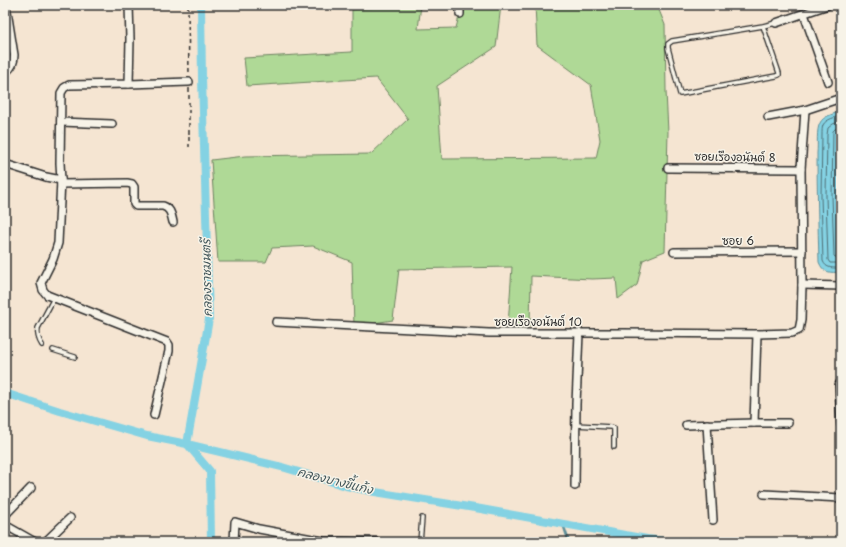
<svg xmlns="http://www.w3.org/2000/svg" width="846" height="547" font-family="'Playpen Sans','Playpen Sans Thai',sans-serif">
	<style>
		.green { fill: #afd996; stroke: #6d8260 }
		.water { fill: #84d2e3; stroke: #608f99 }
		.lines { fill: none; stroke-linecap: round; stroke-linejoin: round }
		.shore { stroke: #4f6e75; stroke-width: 1 }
		.stream { stroke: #608f99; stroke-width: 2.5 }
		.canal { stroke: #84d2e3; stroke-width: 8 }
		.lane-casing { stroke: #2b2b2b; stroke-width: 6 }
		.street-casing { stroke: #2b2b2b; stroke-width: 10 }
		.path { stroke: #2b2b2b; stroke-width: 1.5; stroke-dasharray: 4 3; stroke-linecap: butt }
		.lane { stroke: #f7f3e8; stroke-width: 3.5 }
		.street { stroke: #f7f3e8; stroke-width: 7 }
		.labels { text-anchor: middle; stroke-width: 3; stroke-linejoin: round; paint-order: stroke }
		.street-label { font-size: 11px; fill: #2b2b2b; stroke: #f7f3e8 }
		.water-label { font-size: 12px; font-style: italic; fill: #415559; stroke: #f7f3e8 }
	</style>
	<rect width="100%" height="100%" fill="#f5e5d2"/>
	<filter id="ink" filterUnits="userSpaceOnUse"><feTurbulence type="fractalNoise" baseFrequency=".025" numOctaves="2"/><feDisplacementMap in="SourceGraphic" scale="8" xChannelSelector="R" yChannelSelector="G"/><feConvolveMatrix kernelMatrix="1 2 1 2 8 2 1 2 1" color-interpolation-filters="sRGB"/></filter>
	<g filter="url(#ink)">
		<polygon class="green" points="386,5 421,5 418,29 456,28 462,5 501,5 496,47 437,86 442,159 596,158 600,140 591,85 537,45 535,5 657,5 665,25 666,91 668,132 665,251 643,260 637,285 618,299 616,278 592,279 531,276 530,326 508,326 512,267 399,269 393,320 354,326 352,262 313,246 272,248 266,262 218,262 211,160 245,156 371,154 408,119 376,78 247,86 244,58 352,52 352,10 386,6"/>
		<path class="water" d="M841 111V272C830 273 823 273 819 262 818 225 817 189 817 153 818 145 816 130 820 123 823 116 834 114 841 111Z"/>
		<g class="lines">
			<g class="shore">
				<path d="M841 116C836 117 826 119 823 125 822 127 822 132 822 135L821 196 823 261C826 269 833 268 841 268"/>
				<polyline points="841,121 833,124 828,128 827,135 826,196 828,260 830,263 841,263"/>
				<polyline points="841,127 835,129 833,131 832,196 834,256 835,257 841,257"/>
			</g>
			<polyline class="stream" points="563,524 569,542"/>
			<g class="canal">
				<polyline points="201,5 202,78 209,319 187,444 210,471 211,542"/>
				<polyline points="5,393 60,411 147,436 187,444 282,467 346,486 375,492 481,509 647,539 671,542"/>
			</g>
			<g class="lane-casing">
				<g id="lane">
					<polyline points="763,26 779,73 779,75 776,76 680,94 668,48 668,44 672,41 763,26 776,23"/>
					<path d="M42 345C38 339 37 335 38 328L54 298"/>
					<polyline points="53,350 75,357"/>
					<polyline points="576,425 611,427 614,428 614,447"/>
					<polyline points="420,542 422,518"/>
				</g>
			</g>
			<g class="street-casing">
				<g id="street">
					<polyline points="129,5 130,39 129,84 69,85 64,88 61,93 60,163 61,180 58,243 53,259 41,283 43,290 47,295 167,342 169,345 169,351 154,415"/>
					<polyline points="460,5 460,14"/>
					<polyline points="804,14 828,82"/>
					<polyline points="776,23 828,5"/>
					<polyline points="129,84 189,82"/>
					<path d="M5 97 6 72C12 67 14 63 14 55L7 11"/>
					<polyline points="768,117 805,110 841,98"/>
					<polyline points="61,122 112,124"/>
					<polyline points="5,164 46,177 61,180"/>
					<polyline points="668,168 801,169"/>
					<path d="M61 184 127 183 132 184 134 187V204L136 206H163C171 209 171 214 173 222"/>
					<polyline points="674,252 802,251"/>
					<polyline points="802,285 841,286"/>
					<polyline points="276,322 489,333 622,333 757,334 792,333 799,330 801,320 802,285 801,169 805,110"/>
					<polyline points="754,423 757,334"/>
					<polyline points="707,424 713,520"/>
					<polyline points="841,424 839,385 841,381"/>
					<polyline points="686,425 754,423 788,423"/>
					<polyline points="575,486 576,404 579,333"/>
					<polyline points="764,494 841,498"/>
					<polyline points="5,515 31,488"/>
					<polyline points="5,525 35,542"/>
					<polyline points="45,542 70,518"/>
					<polyline points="234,542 235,522 259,529 323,541 376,542"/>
				</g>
			</g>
			<g class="path">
				<polyline points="188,5 189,75"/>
				<polyline points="189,88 189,147"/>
			</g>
			<use href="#lane" class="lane"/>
			<use href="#street" class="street"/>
		</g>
	</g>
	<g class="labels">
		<g class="street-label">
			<text transform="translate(735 157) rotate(1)" y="4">ซอยเรืองอนันต์ 8</text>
			<text x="738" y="245">ซอย 6</text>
			<text x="538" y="326">ซอยเรืองอนันต์ 10</text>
		</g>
		<g class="water-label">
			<text transform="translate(207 278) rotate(-91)" y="4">คลองราชมนตรี</text>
			<text transform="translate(335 481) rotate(14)" y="4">คลองบางขี้แก้ง</text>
		</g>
	</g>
	<rect width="846" height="547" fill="none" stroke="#f7f3e8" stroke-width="20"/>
	<rect x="10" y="10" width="826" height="527" fill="none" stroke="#2b2b2b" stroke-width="1.5" filter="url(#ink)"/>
</svg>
